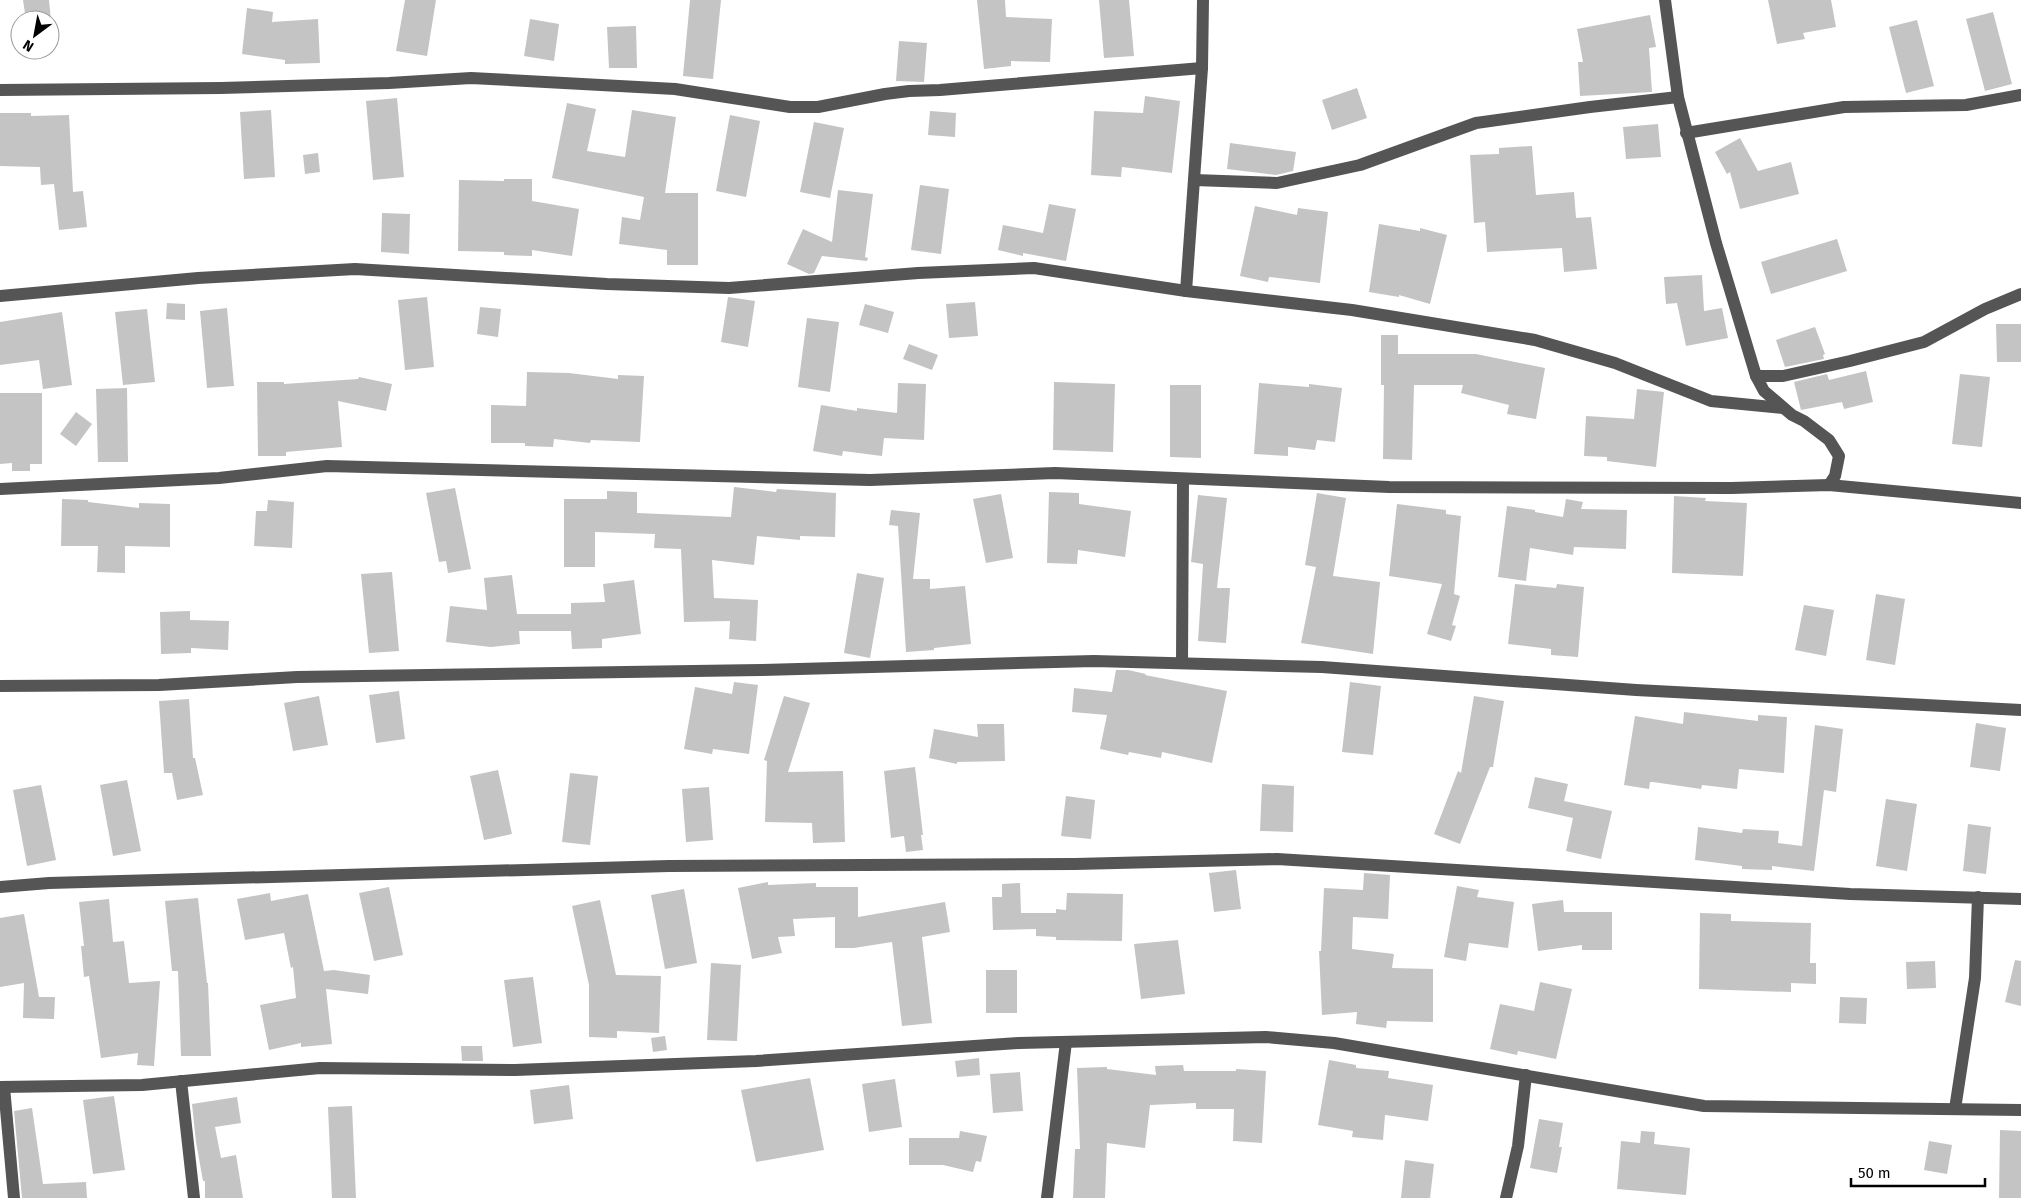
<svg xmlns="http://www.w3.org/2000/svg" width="2021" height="1198" font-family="'Fira Sans',sans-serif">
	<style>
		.building { fill: #c4c4c4 }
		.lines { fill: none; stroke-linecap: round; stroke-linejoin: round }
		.minor { stroke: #555; stroke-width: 12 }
	</style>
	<rect width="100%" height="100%" fill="#fff"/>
	<g class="building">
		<polygon points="23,0 49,0 51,20 26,20"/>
		<polygon points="405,0 436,0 427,56 396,51"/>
		<polygon points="690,0 721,0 713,79 683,76"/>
		<polygon points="977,0 1005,0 1006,17 1052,19 1050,62 1011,61 1011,66 984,69"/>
		<polygon points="1099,0 1129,0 1134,56 1104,58"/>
		<polygon points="1768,0 1831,0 1836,27 1803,33 1805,39 1777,44"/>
		<polygon points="247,8 273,12 272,22 318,19 320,63 285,64 285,60 242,54"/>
		<polygon points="1993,12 2012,84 1985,91 1966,19"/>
		<polygon points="1650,15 1656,47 1649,48 1652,92 1580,96 1578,62 1583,62 1577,29"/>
		<polygon points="530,19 559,24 554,61 524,56"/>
		<polygon points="1917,20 1934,86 1906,93 1889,27"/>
		<polygon points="636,26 637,68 609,68 607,27"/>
		<polygon points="899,41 927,43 924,82 896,81"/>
		<polygon points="1357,88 1367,118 1332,130 1322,100"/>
		<polygon points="1145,96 1180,101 1172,173 1122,167 1121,177 1091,175 1094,111 1143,113"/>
		<polygon points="397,98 404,177 373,180 366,101"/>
		<polygon points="567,103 596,109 587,151 625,157 632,110 676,117 665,193 698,193 698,265 667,265 667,250 619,244 622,217 640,220 644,197 552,178"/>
		<polygon points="271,110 275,177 244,179 240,112"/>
		<polygon points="930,111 956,113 955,137 928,135"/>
		<polygon points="0,113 31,113 31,116 69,115 73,192 83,191 87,227 59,230 54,184 41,185 40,167 0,166"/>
		<polygon points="730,115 760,121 746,197 716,191"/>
		<polygon points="814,122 844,128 830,198 800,192"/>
		<polygon points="1658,124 1661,157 1626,159 1623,127"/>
		<polygon points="1740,138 1758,171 1791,162 1799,194 1740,209 1730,172 1727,174 1715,152"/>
		<polygon points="1230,143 1296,152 1293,171 1276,175 1227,169"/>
		<polygon points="1532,146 1536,195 1574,192 1576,218 1591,217 1597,269 1564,272 1562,248 1487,252 1485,222 1474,223 1470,155 1499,154 1499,148"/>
		<polygon points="318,153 320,172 305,174 303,155"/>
		<polygon points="504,179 532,179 532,201 579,209 572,256 532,250 532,256 504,255 504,252 458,251 459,180 504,181"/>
		<polygon points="920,185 949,189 941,254 911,250"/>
		<polygon points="838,190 873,194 865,257 868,258 867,261 822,256 814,273 809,274 787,264 803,229 832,242"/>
		<polygon points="1049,204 1076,209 1066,261 1023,253 1023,256 998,250 1003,225 1043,233"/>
		<polygon points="1255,206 1297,215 1298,208 1328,212 1320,283 1269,277 1268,282 1240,276"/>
		<polygon points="382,213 410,214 409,254 381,252"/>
		<polygon points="1379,224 1420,231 1420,228 1447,235 1430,304 1399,295 1399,297 1369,292"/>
		<polygon points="1837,239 1847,271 1771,294 1761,262"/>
		<polygon points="1702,275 1704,311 1722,308 1728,338 1686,346 1677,303 1666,304 1664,277"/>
		<polygon points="427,297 434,367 405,370 398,300"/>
		<polygon points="728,297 755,301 748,347 721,342"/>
		<polygon points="975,302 978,336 949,338 946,304"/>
		<polygon points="167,303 185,304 185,320 166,319"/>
		<polygon points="865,304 894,312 888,333 859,325"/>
		<polygon points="480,307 501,309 498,337 477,334"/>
		<polygon points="227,308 234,386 207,388 200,311"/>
		<polygon points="147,309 155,382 123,385 115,312"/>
		<polygon points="62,312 72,385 43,389 39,360 0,365 0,322"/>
		<polygon points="807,318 839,322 830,392 798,387"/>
		<polygon points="1996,324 2021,324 2021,362 1997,362"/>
		<polygon points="1815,327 1825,354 1823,355 1824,359 1785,367 1776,340"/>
		<polygon points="1381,335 1398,335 1398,354 1476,354 1545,368 1536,419 1507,414 1509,405 1461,393 1463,385 1414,385 1412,460 1383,459 1384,385 1381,385"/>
		<polygon points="909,344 938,355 932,370 903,359"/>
		<polygon points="1866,371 1873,402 1844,409 1842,402 1801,410 1794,382 1827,374 1829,380"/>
		<polygon points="527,372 569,373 618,379 618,375 644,376 640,442 591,440 590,443 554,439 553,447 525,446 525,443 491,443 491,405 526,406"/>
		<polygon points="1960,374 1990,377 1982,447 1952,444"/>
		<polygon points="359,377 392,384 386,411 338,401 342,447 286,452 286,456 258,456 257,382 284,382 284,384 358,379"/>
		<polygon points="1054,382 1115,384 1113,452 1053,450"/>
		<polygon points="898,383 926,384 924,440 884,438 882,456 843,451 842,456 813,451 821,405 857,411 857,408 897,413"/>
		<polygon points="1259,383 1309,387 1309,384 1342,388 1335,442 1317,440 1315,450 1288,447 1288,456 1254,454"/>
		<polygon points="1170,385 1201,385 1201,458 1170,457"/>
		<polygon points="127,388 128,462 98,462 96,389"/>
		<polygon points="1637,389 1664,392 1656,467 1607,461 1607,457 1584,456 1586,416 1634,419"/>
		<polygon points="0,393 42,393 42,464 30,464 30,471 12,471 12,463 0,464"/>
		<polygon points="76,412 92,424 76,446 60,434"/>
		<polygon points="734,487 776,492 777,489 836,493 835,537 800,536 800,540 757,536 754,565 712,560 714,598 758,600 756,641 729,639 730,621 684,622 681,549 654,548 655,534 595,532 595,567 564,567 564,499 607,499 607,491 637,492 637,513 731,517"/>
		<polygon points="455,488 471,569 448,573 446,561 439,562 426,493"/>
		<polygon points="1049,492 1079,493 1079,504 1131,511 1125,557 1078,550 1077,564 1047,563"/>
		<polygon points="1317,493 1346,498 1333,576 1380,582 1373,654 1301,643 1316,567 1305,565"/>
		<polygon points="1001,494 1013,558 986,563 973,499"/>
		<polygon points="1198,495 1227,498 1217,588 1230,588 1226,643 1198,641 1203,564 1191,562"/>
		<polygon points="1674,496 1706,498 1705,501 1747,503 1743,576 1672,573"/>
		<polygon points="62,499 88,500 88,502 139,508 139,503 170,504 170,547 125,546 125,573 97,572 98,546 61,546"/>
		<polygon points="1566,499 1583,502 1581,509 1627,510 1626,549 1574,547 1573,555 1530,548 1526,581 1498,577 1507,506 1535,510 1535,512 1563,517"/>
		<polygon points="268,500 294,502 292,548 254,546 256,511 267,511"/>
		<polygon points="1397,504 1446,510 1446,514 1461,516 1454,594 1460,596 1452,625 1456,626 1451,641 1427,634 1442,584 1389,576"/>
		<polygon points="891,510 920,513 913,579 930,579 930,589 965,586 971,644 934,648 934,650 906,652 898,526 889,525"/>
		<polygon points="392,572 399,651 369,653 361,574"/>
		<polygon points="857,573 884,578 870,658 844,653"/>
		<polygon points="512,575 517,614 571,614 571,603 605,602 603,584 634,580 641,634 602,639 602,648 572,649 571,631 519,631 520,644 491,647 446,642 450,606 487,610 484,578"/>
		<polygon points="1515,584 1556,588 1557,584 1584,587 1578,657 1551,655 1551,649 1508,644"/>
		<polygon points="1876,594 1905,599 1895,665 1866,660"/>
		<polygon points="1804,605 1834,610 1826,656 1795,650"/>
		<polygon points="190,611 190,620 229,621 228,650 191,648 191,653 161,654 160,612"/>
		<polygon points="1116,670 1128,670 1146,674 1145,675 1227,691 1212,763 1162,752 1161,758 1129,752 1128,755 1100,749 1107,715 1072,712 1074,688 1112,692"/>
		<polygon points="734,682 758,685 749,754 713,749 712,754 684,749 695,687 732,694"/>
		<polygon points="1350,682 1381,686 1373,755 1342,752"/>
		<polygon points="399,691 405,739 376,743 369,695"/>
		<polygon points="319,696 328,745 293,751 284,703"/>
		<polygon points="784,696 810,703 788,772 843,771 845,842 813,843 812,823 765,822 767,761 764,760"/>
		<polygon points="1474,696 1504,701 1493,767 1490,767 1460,844 1434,834 1458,771 1461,773"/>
		<polygon points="189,699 193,758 195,758 203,795 177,800 172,773 164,773 159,701"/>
		<polygon points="1684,712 1758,721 1758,715 1787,717 1784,773 1739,769 1737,789 1702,785 1701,789 1653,782 1650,782 1649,789 1624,785 1635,716 1683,724"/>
		<polygon points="1976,723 2006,728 2000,771 1970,767"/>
		<polygon points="977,724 1004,724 1005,761 957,762 957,764 929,758 934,729 978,737"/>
		<polygon points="1815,725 1843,729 1836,792 1824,790 1814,871 1772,866 1772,870 1742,869 1742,866 1695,860 1698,827 1742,833 1743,829 1779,831 1778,843 1802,846"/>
		<polygon points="915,767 923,835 921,835 923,850 906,852 904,836 891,838 884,771"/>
		<polygon points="498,770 512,834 484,840 470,776"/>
		<polygon points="570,773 598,776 590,845 562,842"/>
		<polygon points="1535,777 1568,784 1564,801 1612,811 1601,859 1566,851 1573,818 1528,808"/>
		<polygon points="127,780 141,851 113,856 100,785"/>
		<polygon points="1262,784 1294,786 1293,832 1260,831"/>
		<polygon points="41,785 56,860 27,866 13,790"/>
		<polygon points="709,787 713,840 686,842 682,789"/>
		<polygon points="1066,796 1095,800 1091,839 1061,836"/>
		<polygon points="1886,799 1917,804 1907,871 1876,866"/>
		<polygon points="1968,824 1991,827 1986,874 1963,871"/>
		<polygon points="1236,870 1241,909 1214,912 1209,873"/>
		<polygon points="1364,873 1390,875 1388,919 1353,917 1352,949 1394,954 1392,968 1433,969 1433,1022 1387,1021 1386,1028 1356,1024 1357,1012 1322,1015 1319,951 1321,951 1324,888 1363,890"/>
		<polygon points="768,882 768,885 816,883 816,887 858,887 858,917 945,902 950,932 922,937 932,1023 902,1026 892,942 854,948 835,948 835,917 793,919 795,936 778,937 782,953 752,959 738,888"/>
		<polygon points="1020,883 1021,913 1056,913 1056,909 1066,910 1067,893 1123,894 1122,941 1056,940 1056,937 1036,936 1036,929 993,930 992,897 1002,897 1002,884"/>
		<polygon points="1457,886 1479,890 1477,897 1514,902 1508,948 1469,943 1466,961 1444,957"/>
		<polygon points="389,887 403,955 374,961 359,893"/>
		<polygon points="684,889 697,963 665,969 651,895"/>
		<polygon points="270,893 271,901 308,894 324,971 334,970 370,975 368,994 326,989 332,1044 301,1047 301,1043 269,1050 260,1005 296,998 293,967 291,968 284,933 245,940 237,899"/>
		<polygon points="198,898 207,983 208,983 211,1056 181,1056 178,971 172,971 165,901"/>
		<polygon points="109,899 113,942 124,941 129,983 160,981 154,1066 137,1065 138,1053 101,1058 89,976 84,977 81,946 84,946 79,902"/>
		<polygon points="600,900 616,975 661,976 659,1033 617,1031 617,1038 589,1037 589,985 572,906"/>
		<polygon points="1563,900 1564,912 1612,912 1612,950 1582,950 1582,945 1538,951 1532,904"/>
		<polygon points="1700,913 1731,914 1731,921 1811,923 1810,963 1816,963 1816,984 1791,983 1791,992 1699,989"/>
		<polygon points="24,914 39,997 55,997 54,1019 23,1018 24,983 0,987 0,918"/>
		<polygon points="1178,940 1185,994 1141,999 1134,944"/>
		<polygon points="2015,960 2021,961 2021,1006 2005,1002"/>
		<polygon points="1935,961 1936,988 1907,989 1906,962"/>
		<polygon points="711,963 741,965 737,1041 707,1040"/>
		<rect x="986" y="970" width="31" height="43"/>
		<polygon points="533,977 542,1043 513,1047 504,980"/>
		<polygon points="1540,982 1572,989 1556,1059 1518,1051 1517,1055 1490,1049 1500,1004 1534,1011"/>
		<polygon points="1840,997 1867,998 1866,1024 1839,1023"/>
		<polygon points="665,1036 667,1050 653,1052 651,1038"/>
		<polygon points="461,1046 482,1046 483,1061 462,1061"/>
		<polygon points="979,1058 980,1075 957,1077 955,1061"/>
		<polygon points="1329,1060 1356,1065 1356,1068 1389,1071 1388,1078 1433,1085 1428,1121 1385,1115 1383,1140 1352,1137 1353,1131 1318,1125"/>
		<polygon points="1183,1065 1184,1071 1236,1071 1236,1069 1266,1071 1262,1143 1233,1141 1234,1109 1196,1109 1196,1103 1150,1105 1145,1148 1107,1143 1105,1198 1073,1198 1075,1149 1080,1149 1077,1068 1107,1067 1107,1069 1156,1075 1155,1066"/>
		<polygon points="1020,1072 1023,1111 993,1113 990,1074"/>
		<polygon points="810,1078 824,1150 756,1162 741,1090"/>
		<polygon points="895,1079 902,1127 869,1132 862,1084"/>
		<polygon points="569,1085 573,1119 534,1124 530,1090"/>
		<polygon points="114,1096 125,1170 93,1174 83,1100"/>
		<polygon points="237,1097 241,1123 215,1127 221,1158 236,1155 243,1198 205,1198 205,1181 203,1181 196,1142 192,1104"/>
		<polygon points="352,1106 356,1198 332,1198 328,1107"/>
		<polygon points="32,1108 43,1184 86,1182 87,1198 22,1198 14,1111"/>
		<polygon points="1539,1119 1563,1123 1559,1147 1562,1147 1557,1173 1530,1168"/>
		<polygon points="2000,1130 2021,1131 2021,1198 1999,1198"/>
		<polygon points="960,1131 987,1136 981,1162 976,1161 973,1172 943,1165 909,1165 909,1138 959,1138"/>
		<polygon points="1641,1131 1655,1132 1654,1144 1690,1148 1686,1195 1617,1189 1621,1141 1640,1143"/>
		<polygon points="1929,1141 1952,1145 1947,1174 1924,1170"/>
		<polygon points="1405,1160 1434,1164 1430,1198 1401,1198"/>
	</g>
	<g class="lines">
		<g class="minor">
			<polyline points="1665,0 1678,97 1716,243 1756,376 1764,391 1792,415 1804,421 1829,440 1839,456 1835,476 1829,485"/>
			<polyline points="0,90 221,88 389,83 471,78 675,89 790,107 818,107 885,94 909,91 940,90 1202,68"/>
			<polyline points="1686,133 1844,107 1966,105 2021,95"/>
			<polyline points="1194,180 1277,183 1360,165 1476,123 1590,107 1678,97"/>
			<polyline points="1186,291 1202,68 1203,0"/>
			<polyline points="0,296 198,278 355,269 607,284 729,288 918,273 1034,268 1186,291 1352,310 1535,340 1615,363 1711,401 1783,408"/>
			<polyline points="1756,376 1783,376 1850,361 1924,342 1985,309 2021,294"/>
			<polyline points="0,489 219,478 327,466 870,480 1055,473 1389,487 1732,488 1829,485 2021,503"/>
			<polyline points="1182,663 1183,479"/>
			<polyline points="0,686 159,685 297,677 761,670 1094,661 1322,667 1636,690 2021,710"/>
			<polyline points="0,887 49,883 669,866 1075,864 1277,859 1850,894 2021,899"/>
			<polyline points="181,1081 194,1198"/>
			<polyline points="0,1087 142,1085 320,1068 515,1070 756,1061 1019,1043 1266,1037 1334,1043 1704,1106 2021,1110"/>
			<polyline points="4,1087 14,1198"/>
			<polyline points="1955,1109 1975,978 1978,897"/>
			<polyline points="1047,1198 1066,1042"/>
			<polyline points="1506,1198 1518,1146 1526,1075"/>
		</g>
	</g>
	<g transform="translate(35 35) rotate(212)"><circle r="24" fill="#ffffff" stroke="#999999"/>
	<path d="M0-4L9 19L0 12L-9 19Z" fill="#000000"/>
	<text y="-8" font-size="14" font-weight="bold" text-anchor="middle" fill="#000000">N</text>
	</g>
	<path d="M1851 1178v8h134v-8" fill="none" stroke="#000000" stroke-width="2.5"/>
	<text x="1858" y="1178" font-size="15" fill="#000000" stroke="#ffffff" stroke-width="4" paint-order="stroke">50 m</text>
</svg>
